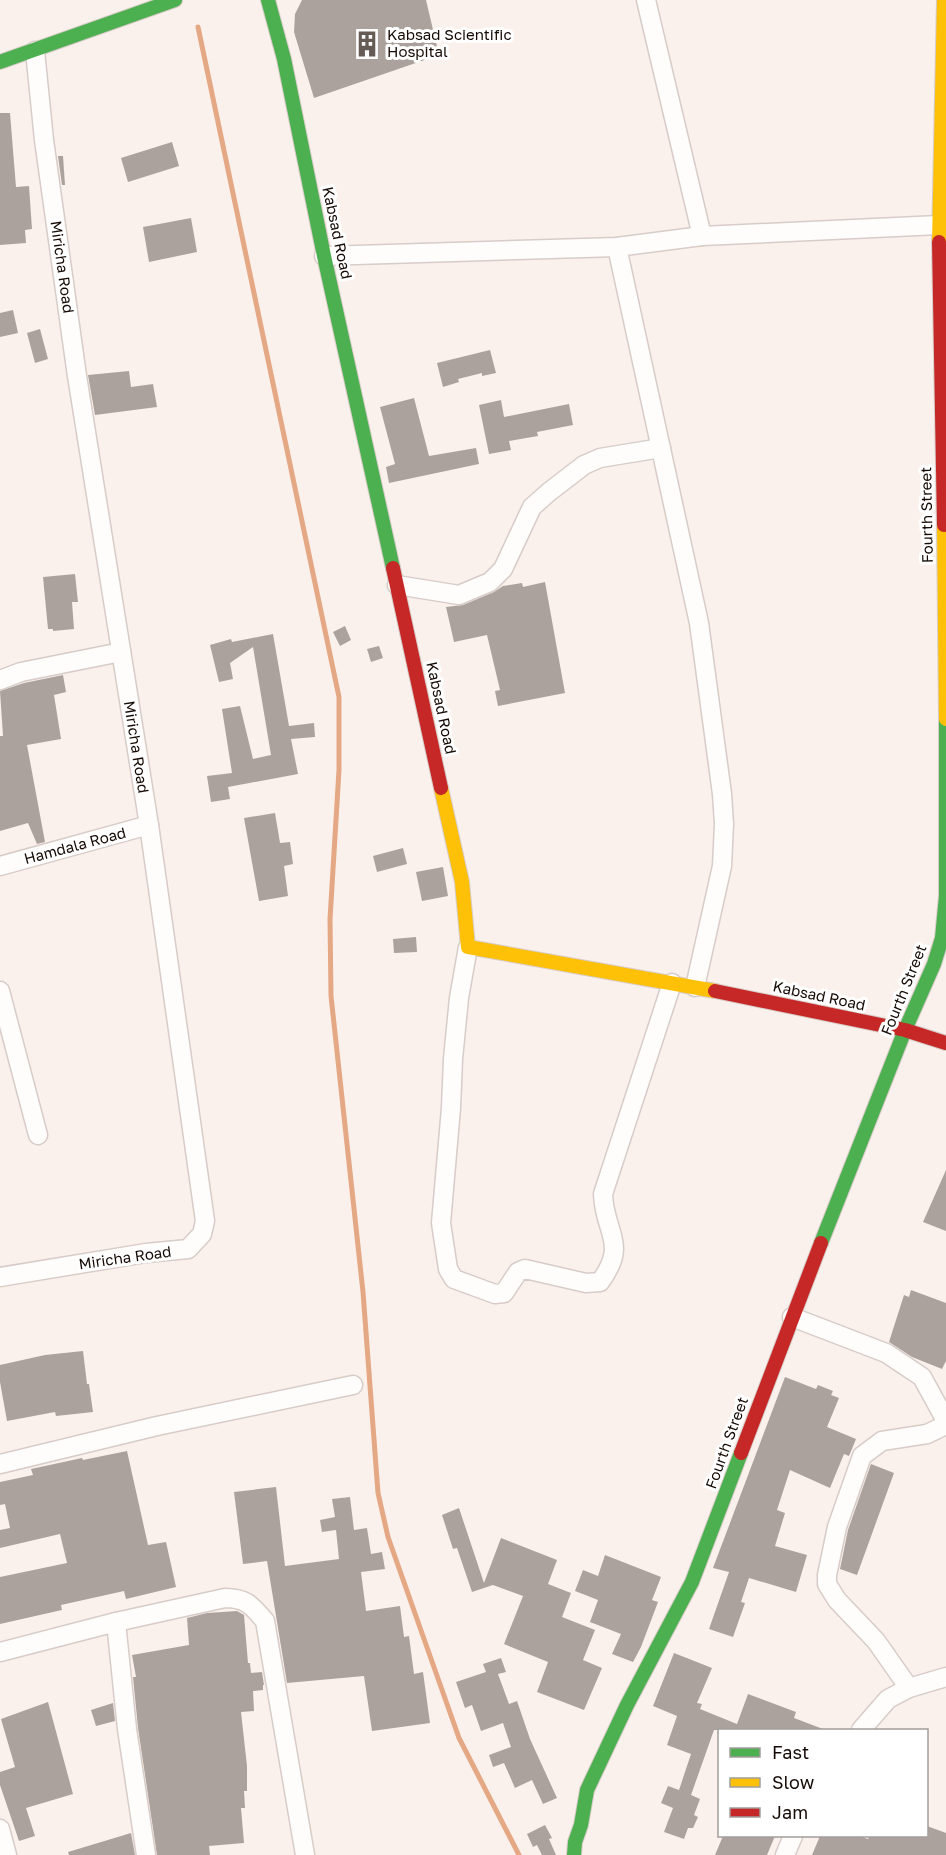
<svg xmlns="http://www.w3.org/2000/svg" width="946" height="1855" font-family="'Golos Text',sans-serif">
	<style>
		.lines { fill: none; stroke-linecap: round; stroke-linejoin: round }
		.stream { stroke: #e5a885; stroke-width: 5 }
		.building { fill: #aca29d }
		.street-casing { stroke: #d7ccc7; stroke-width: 21 }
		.fast-casing { stroke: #d7ccc7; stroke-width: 16 }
		.slow-casing { stroke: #d7ccc7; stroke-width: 16 }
		.jam-casing { stroke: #d7ccc7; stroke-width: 16 }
		.street { stroke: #fefdfc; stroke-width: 18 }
		.fast { stroke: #4caf50; stroke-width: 14 }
		.slow { stroke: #ffc107; stroke-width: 14 }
		.jam { stroke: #c62828; stroke-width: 14 }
		.labels { text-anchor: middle; stroke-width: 6; stroke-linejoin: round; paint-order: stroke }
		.poi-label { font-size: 15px; fill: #160b05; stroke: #fff; text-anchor: start }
		.street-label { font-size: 15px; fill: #160b05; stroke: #fff }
	</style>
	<rect width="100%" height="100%" fill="#faf1ed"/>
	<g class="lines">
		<polyline class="stream" points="198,27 339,697 339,770 330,919 331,996 363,1292 378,1493 388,1537 459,1738 519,1855"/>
	</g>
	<g class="building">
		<polygon points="302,0 426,0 439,55 314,98 294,32 295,14"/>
		<polygon points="0,113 10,113 16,187 29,186 32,229 25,230 26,243 0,245"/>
		<polygon points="172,142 179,166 128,182 121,158"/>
		<polygon points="58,156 63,156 65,185 62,185"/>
		<polygon points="191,218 197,252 149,262 143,227"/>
		<polygon points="13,310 18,333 0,337 0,313"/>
		<polygon points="40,329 48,359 35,363 27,333"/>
		<polygon points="490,350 496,373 482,376 482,373 458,379 459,382 443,387 437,363"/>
		<polygon points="129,371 131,387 153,384 157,407 95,415 88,375"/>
		<polygon points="414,398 429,456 476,448 479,464 389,483 386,467 395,464 380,407"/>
		<polygon points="501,400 504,417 569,404 573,425 537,432 538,436 509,441 511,450 489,454 479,405"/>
		<polygon points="75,574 78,602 72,602 74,629 53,631 53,629 48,629 43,577"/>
		<polygon points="545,582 565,693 498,706 495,691 500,690 487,635 454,642 446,607 463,605 494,592 503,586 522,583 523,587"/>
		<polygon points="345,626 351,640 340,646 333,632"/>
		<polygon points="273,634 289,726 314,723 315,737 291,739 298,774 228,787 230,799 211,802 207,776 232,773 222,709 240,706 253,759 271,755 253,647 230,663 233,679 219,682 210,645 231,639 232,642"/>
		<polygon points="379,646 383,658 371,662 367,649"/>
		<polygon points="63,675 66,692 54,695 61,739 27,745 45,842 37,844 28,823 0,831 0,736 3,736 0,691 24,683"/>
		<polygon points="275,813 280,843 290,842 293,864 284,866 288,896 259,901 244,818"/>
		<polygon points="403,848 407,864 377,872 373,856"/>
		<polygon points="443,867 448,896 422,901 416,872"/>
		<polygon points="416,937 417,952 394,953 393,939"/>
		<polygon points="946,1170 946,1231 923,1222"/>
		<polygon points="911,1290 946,1303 946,1361 942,1369 912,1357 889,1342 904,1295 909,1297"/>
		<polygon points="83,1351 87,1384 89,1384 93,1412 56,1416 55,1412 7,1421 0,1382 0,1365 45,1355"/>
		<polygon points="785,1377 816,1389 818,1385 833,1391 831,1395 839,1398 827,1427 856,1439 849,1456 844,1454 830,1488 790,1470 777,1510 785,1513 775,1546 807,1555 796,1592 749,1578 741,1602 745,1603 733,1637 709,1629 729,1572 713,1568"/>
		<polygon points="127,1451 148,1545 166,1542 176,1587 126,1599 124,1591 61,1605 62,1610 0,1624 0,1577 67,1563 60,1534 0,1548 0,1530 10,1528 5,1504 0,1505 0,1482 33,1475 31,1469 82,1458 83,1460"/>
		<polygon points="871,1464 894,1473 857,1575 840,1569 848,1530"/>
		<polygon points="276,1487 285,1566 339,1559 336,1530 322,1532 320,1520 335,1517 332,1499 350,1497 354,1530 367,1528 371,1554 382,1552 385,1569 361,1572 366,1611 400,1606 404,1637 409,1636 414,1674 423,1672 430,1723 372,1731 364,1676 287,1683 267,1561 243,1564 234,1492"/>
		<polygon points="459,1508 484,1583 501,1538 557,1560 548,1584 571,1593 562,1617 595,1630 583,1660 602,1668 584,1710 537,1692 548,1662 504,1644 523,1596 493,1585 472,1592 457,1548 453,1549 442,1515"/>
		<polygon points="605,1555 661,1577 652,1600 658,1602 641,1647 633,1662 612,1654 621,1634 590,1622 598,1600 575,1591 583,1570 598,1576"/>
		<polygon points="237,1611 244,1615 248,1663 250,1663 251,1673 262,1672 264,1685 263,1685 263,1690 253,1691 254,1711 241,1712 247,1766 247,1791 244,1791 245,1808 241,1808 244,1843 209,1846 210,1855 157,1855 138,1728 133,1677 136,1677 132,1655 189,1645 187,1618 207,1613"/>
		<polygon points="674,1653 712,1668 697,1703 702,1704 700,1709 737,1724 748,1694 796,1712 794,1718 823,1729 714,1730 691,1795 700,1799 694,1815 698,1817 693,1828 688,1828 684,1839 664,1832 673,1808 661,1803 668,1786 679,1790 691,1754 667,1745 677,1716 653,1706"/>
		<polygon points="501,1658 506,1672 498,1674 509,1704 517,1701 530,1739 557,1798 543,1804 532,1780 515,1788 504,1763 493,1767 489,1755 511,1747 503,1723 481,1731 472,1705 465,1708 456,1682 486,1672 483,1664"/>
		<polygon points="48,1702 73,1794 26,1808 35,1836 19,1841 0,1785 0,1772 15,1767 1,1719"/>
		<polygon points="113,1703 115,1721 96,1726 91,1710"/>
		<polygon points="545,1825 552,1838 549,1839 556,1855 542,1855 537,1845 533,1847 527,1834"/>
		<polygon points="927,1826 946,1833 946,1855 812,1855 820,1836 859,1836 868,1839 870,1836 927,1836"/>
		<polygon points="131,1833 135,1855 69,1855 68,1852"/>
		<polygon points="723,1836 775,1836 767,1855 715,1855"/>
	</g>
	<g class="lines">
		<g class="street-casing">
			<g id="street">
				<polyline points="646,0 702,236"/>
				<polyline points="617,247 699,623 722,794 724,824 722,866 695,987"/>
				<polyline points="324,256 617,247 702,236 939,225"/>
				<polyline points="397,585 459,595 490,582 503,569 532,507 549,492 584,465 600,458 661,448"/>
				<polyline points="0,680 21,672 121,652"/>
				<polyline points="0,866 149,825"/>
				<path d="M468 947 459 998 453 1059 451 1108 441 1223 448 1269 454 1279 495 1294 504 1293 518 1272 525 1269 586 1283 600 1282C629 1243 604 1233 603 1194L672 983"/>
				<polyline points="0,991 38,1135"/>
				<polyline points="0,1277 146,1253 188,1249 202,1234 205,1221 149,825 77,376 44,140 35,51"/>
				<polyline points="792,1317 886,1353 922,1377 946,1421"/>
				<polyline points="0,1464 157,1426 353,1385"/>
				<polyline points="116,1622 127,1729 146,1855"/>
				<path d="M0 1652 116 1622 225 1598C247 1598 252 1606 265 1621L305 1855"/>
				<polyline points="909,1688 876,1641 837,1600 827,1584 827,1575 837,1527 862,1456 882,1441 927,1434 946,1425"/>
				<polyline points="861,1730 888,1699 909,1688 946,1677"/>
				<polyline points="0,1829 7,1855"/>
				<polyline points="785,1855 793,1836"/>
			</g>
		</g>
		<g class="fast-casing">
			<g id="fast">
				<polyline points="268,0 284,59 324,256 393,568"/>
				<polyline points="0,62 175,0"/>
				<polyline points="821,1243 905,1030 934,964 942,938 946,896 946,719"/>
				<polyline points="574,1855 575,1842 581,1825 587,1790 627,1705 692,1582 741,1453"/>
			</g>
		</g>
		<g class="slow-casing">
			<g id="slow">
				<polyline points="939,242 944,0"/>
				<polyline points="944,525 946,719"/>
				<polyline points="441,788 462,882 468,947 715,991"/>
			</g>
		</g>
		<g class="jam-casing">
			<g id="jam">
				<polyline points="939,242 944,525"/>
				<polyline points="393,568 441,788"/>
				<polyline points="715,991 905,1030 946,1043"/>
				<polyline points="741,1453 821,1243"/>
			</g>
		</g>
		<use href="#street" class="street"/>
		<use href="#fast" class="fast"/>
		<use href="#slow" class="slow"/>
		<use href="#jam" class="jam"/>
	</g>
	<defs>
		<g id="building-bare" transform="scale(2.07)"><path d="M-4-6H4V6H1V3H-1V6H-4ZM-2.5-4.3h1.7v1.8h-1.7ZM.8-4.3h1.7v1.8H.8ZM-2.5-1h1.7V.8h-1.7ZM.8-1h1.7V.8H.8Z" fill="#665c56" stroke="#fff" stroke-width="2.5" paint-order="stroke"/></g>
	</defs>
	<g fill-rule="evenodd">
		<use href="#building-bare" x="367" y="44"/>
	</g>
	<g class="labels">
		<g class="poi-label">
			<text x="387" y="40">Kabsad Scientific<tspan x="387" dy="17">Hospital</tspan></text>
		</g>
		<g class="street-label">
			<text transform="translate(337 233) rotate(78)" y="5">Kabsad Road</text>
			<text transform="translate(62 267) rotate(82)" y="5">Miricha Road</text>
			<text transform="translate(927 515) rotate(-91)" y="5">Fourth Street</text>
			<text transform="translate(441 708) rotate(78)" y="5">Kabsad Road</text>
			<text transform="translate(136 747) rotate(81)" y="5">Miricha Road</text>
			<text transform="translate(75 846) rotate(-15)" y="5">Hamdala Road</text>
			<text transform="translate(904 990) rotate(-68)" y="5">Fourth Street</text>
			<text transform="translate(819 996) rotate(12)" y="5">Kabsad Road</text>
			<text transform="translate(125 1258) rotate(-8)" y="5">Miricha Road</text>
			<text transform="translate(727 1443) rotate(-70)" y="5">Fourth Street</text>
		</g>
	</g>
	<rect x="718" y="1729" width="210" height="108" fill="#ffffff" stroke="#a29d9b" stroke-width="1.5"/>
	<rect x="730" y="1748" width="30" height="9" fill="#4caf50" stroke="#a29d9b" stroke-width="1.5"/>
	<text x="772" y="1759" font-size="18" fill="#160b05">Fast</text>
	<rect x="730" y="1778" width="30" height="9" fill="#ffc107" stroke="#a29d9b" stroke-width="1.5"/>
	<text x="772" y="1789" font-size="18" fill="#160b05">Slow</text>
	<rect x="730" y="1808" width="30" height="9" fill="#c62828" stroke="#a29d9b" stroke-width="1.5"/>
	<text x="772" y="1819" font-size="18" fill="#160b05">Jam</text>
</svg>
